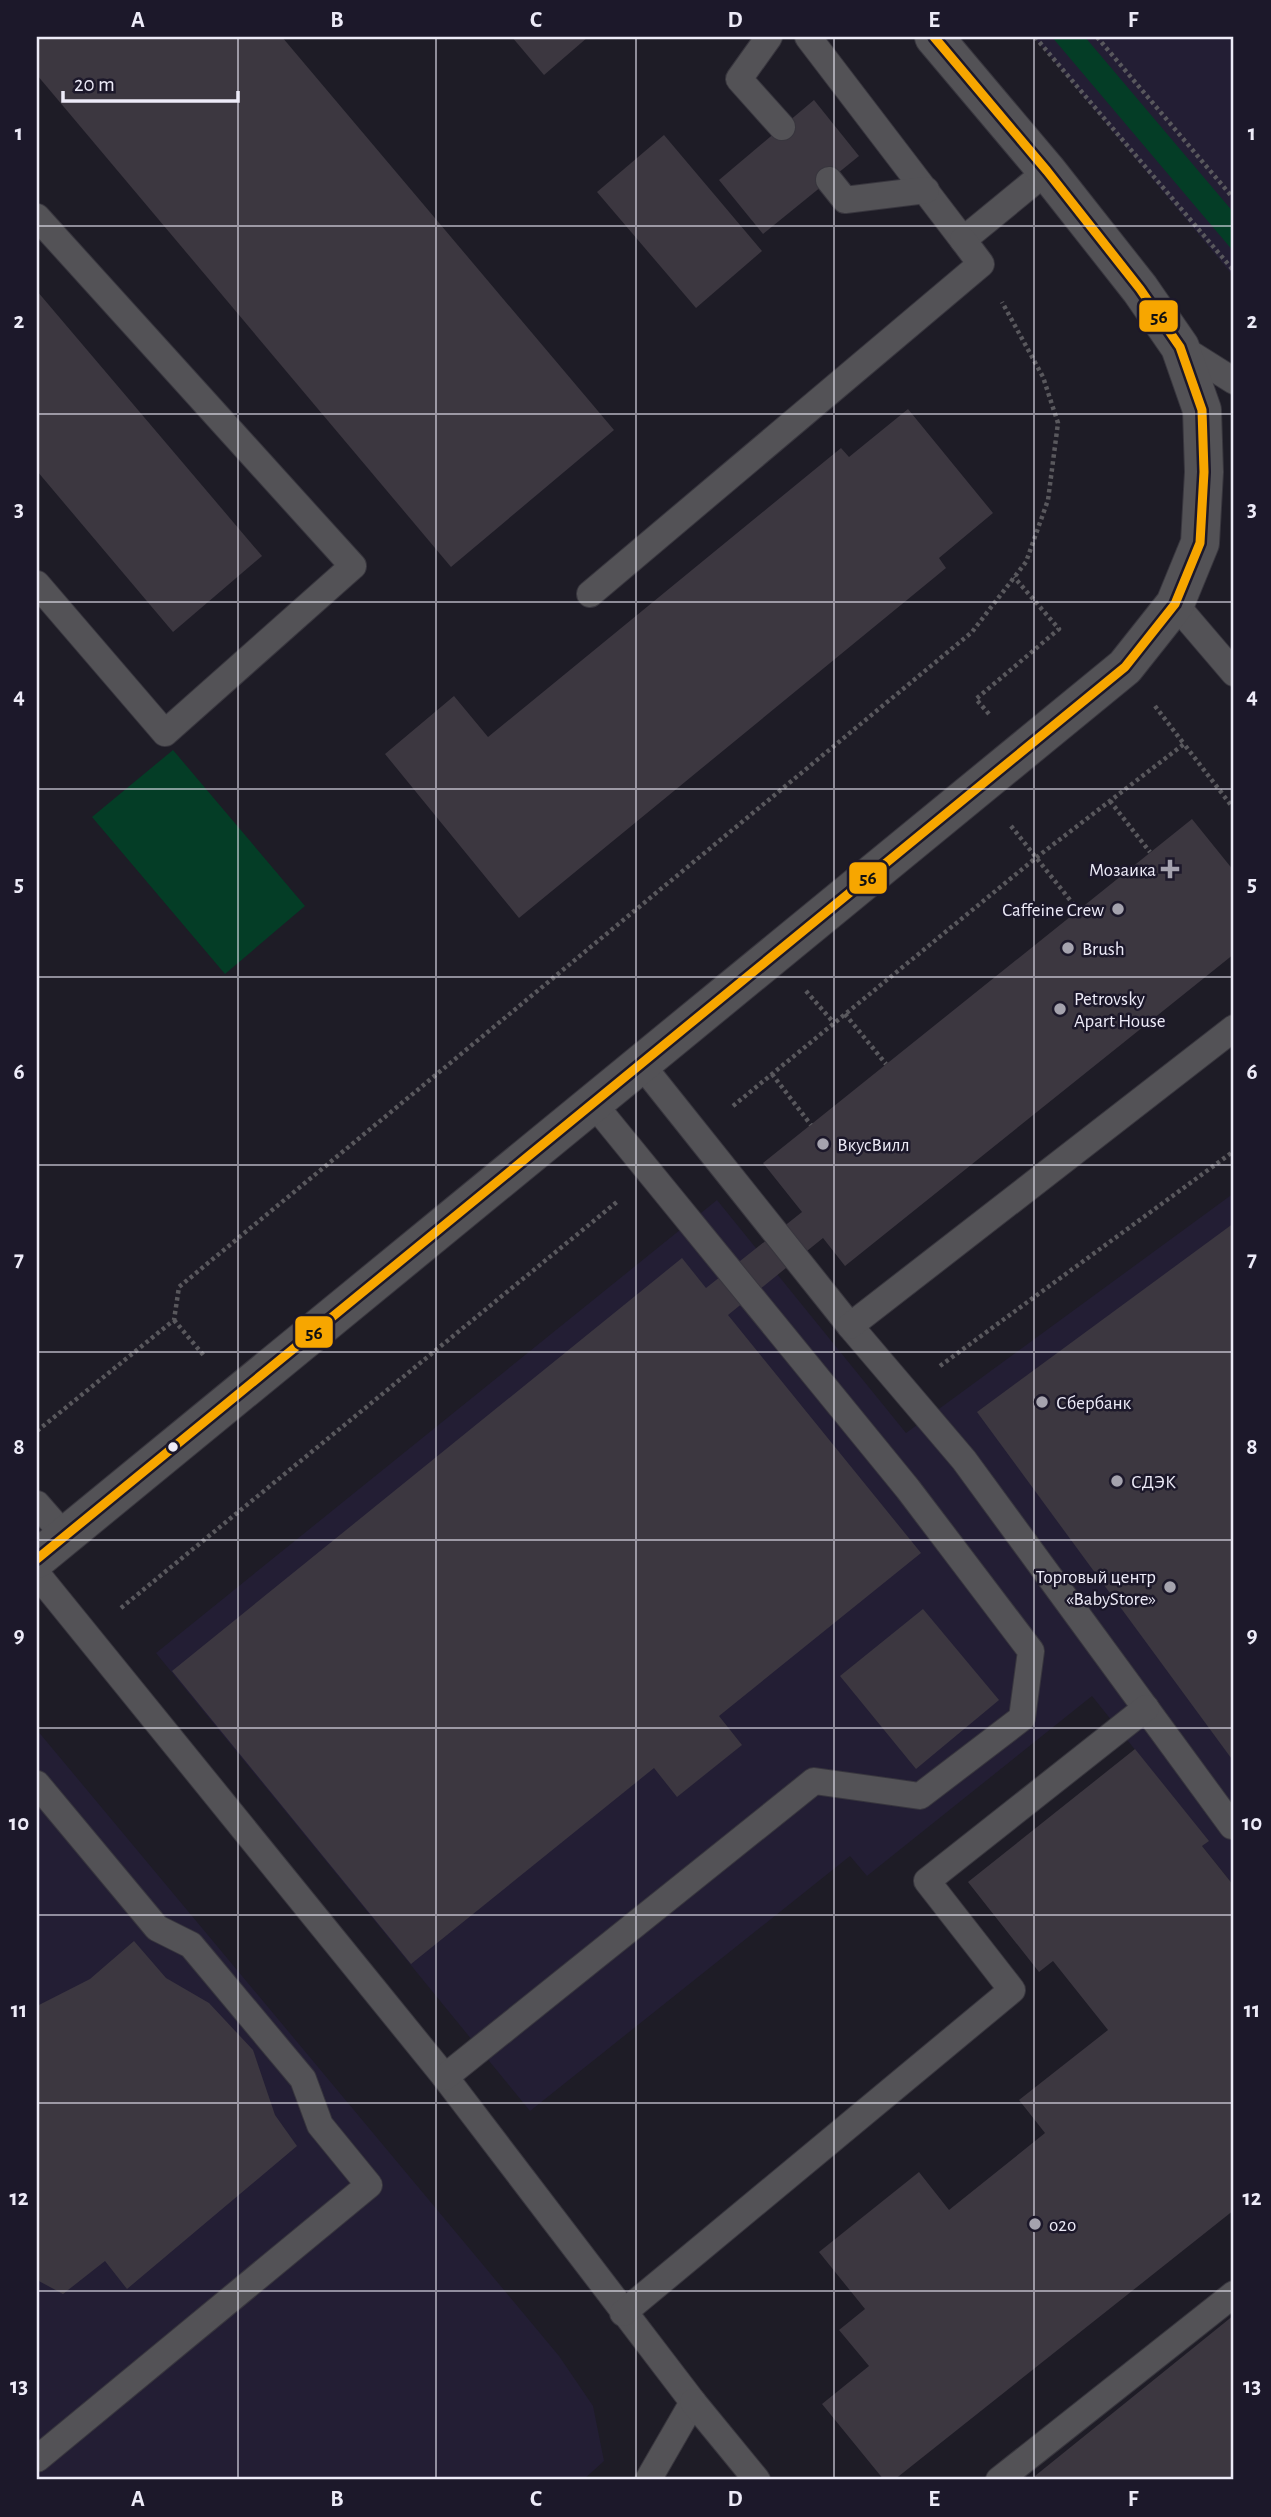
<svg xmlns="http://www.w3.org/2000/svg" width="1271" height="2517" font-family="'Alegreya Sans',sans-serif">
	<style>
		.built { fill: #231e34 }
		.green { fill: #043d26 }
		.building { fill: #3c3740 }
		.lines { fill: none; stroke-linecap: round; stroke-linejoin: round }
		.service-casing { stroke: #38363e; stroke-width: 28 }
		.tertiary-casing { stroke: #38363e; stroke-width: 40 }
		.path { stroke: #59585d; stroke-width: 4.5; stroke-dasharray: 3.5 3.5; stroke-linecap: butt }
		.service { stroke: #535256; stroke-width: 26 }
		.tertiary { stroke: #535256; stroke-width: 38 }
		.bus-1-casing { stroke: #1c182a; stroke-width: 14 }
		.bus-1 { stroke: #f7a600; stroke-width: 9 }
		.grid { fill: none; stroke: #edebf8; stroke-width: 2; stroke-opacity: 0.55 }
		.poi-dot { fill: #a5a3ae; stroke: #1c182a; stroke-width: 2.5 }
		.bus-dot { fill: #edebf8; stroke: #1c182a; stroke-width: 2.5 }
		.labels { text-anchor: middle; stroke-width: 5; stroke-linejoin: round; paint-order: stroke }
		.poi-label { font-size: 19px; fill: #edebf8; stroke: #1c182a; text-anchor: start }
		.line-badge { stroke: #1c182a; stroke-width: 2.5 }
		.pale-badge-label { font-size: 19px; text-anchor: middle; font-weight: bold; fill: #111 }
		.neatline { fill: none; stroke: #edebf8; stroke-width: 2.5 }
		.grid-label { font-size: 23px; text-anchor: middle; font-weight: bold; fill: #edebf8 }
	</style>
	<rect width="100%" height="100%" fill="#1e1c26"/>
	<g class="built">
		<polygon points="1034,37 1234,37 1234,277"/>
		<polygon points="1234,1193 1234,1886 1202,1846 1208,1841 1092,1696 867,1876 850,1856 530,2111 156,1653 717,1200 906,1433"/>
		<polygon points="37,1730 559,2356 593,2406 604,2461 583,2480 37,2480"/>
	</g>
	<g class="green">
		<polygon points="1052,37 1085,37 1234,213 1234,252"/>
		<polygon points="173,750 305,906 225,974 92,817"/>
	</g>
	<g class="building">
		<polygon points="37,37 282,37 614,430 451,567 37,75"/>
		<polygon points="512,37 588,37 544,75"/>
		<polygon points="814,100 859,156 763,234 719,180"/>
		<polygon points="664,135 762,251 696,308 597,192"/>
		<polygon points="37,291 262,556 173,632 37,471"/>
		<polygon points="908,409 993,513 939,558 946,568 519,918 385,754 454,696 488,737 841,448 849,457"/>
		<polygon points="1192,819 1234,871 1234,954 845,1266 823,1238 728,1315 921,1553 719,1716 742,1745 677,1797 654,1768 411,1964 172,1671 682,1258 706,1288 802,1212 763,1163"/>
		<polygon points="1234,1223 1234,1762 977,1412"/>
		<polygon points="923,1609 999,1700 916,1769 840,1676"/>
		<polygon points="1135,1749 1209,1841 1202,1846 1234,1886 1234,2210 894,2480 884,2480 822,2404 869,2366 839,2330 865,2309 819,2252 919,2172 949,2210 1045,2133 1019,2100 1108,2030 1053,1961 1039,1972 968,1882"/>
		<polygon points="134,1941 166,1978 209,2003 253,2050 275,2115 297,2146 127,2289 105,2261 63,2294 37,2280 37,2006 90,1979"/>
		<polygon points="1234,2315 1234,2480 1030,2480"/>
	</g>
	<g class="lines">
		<g class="service-casing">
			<g id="service">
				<polyline points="769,37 739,79 782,127"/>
				<polyline points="808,37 963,240 1047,171"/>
				<polyline points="829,180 845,200 926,190"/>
				<polyline points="37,217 353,566 165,733 37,584"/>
				<polyline points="1180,347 1234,381"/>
				<polyline points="590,594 981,264 963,240"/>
				<polyline points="1175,604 1234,673"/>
				<polyline points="641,1064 850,1326 964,1460 1232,1826"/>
				<polyline points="850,1326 1234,1028"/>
				<polyline points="37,1504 65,1536"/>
				<polyline points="37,1574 445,2077 693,2402 648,2480"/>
				<polyline points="37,1784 157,1928 191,1945 303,2079 320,2125 369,2185 37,2459"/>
				<polyline points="445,2077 814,1781 920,1796 1022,1718 1031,1651 908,1489 593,1103"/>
				<polyline points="623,2313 1012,1990 927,1881 1146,1708"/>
				<polyline points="693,2402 757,2480"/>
				<polyline points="999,2480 1234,2294"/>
			</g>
		</g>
		<g class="tertiary-casing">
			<polyline id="tertiary" points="37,1559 1125,667 1175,604 1200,543 1204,472 1202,410 1180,347 1140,289 1047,171 934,37"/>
		</g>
		<g class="path">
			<polyline points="1035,37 1234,271"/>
			<polyline points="1097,37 1234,199"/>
			<polyline points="1155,706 1184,744"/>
			<polyline points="989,714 976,699 1059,629 1014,577"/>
			<polyline points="1110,801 1150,852"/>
			<polyline points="1011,826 1078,910"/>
			<polyline points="806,991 834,1023"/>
			<polyline points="845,1014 886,1064"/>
			<polyline points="772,1074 811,1125"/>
			<polyline points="733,1106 1037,857 1184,744 1234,809"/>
			<polyline points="174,1320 205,1357"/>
			<polyline points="940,1366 1234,1151"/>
			<polyline points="37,1431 174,1320 179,1287 972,632 1026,562 1048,500 1058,423 1043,377 1002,302"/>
			<polyline points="121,1608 618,1201"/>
		</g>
		<use href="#service" class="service"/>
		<use href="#tertiary" class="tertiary"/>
		<g class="bus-1-casing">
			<polyline id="bus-1" points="37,1559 1125,667 1175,604 1200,543 1204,472 1202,410 1180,347 1140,289 1047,171 934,37"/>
		</g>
		<use href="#bus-1" class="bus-1"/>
	</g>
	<path class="grid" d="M238 37V2480M436 37V2480M636 37V2480M834 37V2480M1034 37V2480M37 226H1234M37 414H1234M37 602H1234M37 789H1234M37 977H1234M37 1165H1234M37 1352H1234M37 1540H1234M37 1728H1234M37 1915H1234M37 2103H1234M37 2291H1234"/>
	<g class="poi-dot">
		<path d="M1166.5 858.5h7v7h7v7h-7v7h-7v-7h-7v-7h7z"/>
		<circle cx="1118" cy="909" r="7"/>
		<circle cx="1068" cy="948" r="7"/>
		<circle cx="1060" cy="1009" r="7"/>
		<circle cx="823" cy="1144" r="7"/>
		<circle cx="1042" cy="1402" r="7"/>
		<circle cx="1117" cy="1481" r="7"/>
		<circle cx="1170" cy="1587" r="7"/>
		<circle cx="1035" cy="2224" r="7"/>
	</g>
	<circle class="bus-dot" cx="173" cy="1447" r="6"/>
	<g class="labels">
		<g class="poi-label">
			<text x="1156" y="876" text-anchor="end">Мозаика</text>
			<text x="1104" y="916" text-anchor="end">Caffeine Crew</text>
			<text x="1082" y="955">Brush</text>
			<text x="1074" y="1005">Petrovsky<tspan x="1074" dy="22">Apart House</tspan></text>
			<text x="837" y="1151">ВкусВилл</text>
			<text x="1056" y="1409">Сбербанк</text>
			<text x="1131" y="1488">СДЭК</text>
			<text x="1156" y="1583" text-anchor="end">Торговый центр<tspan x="1156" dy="22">«BabyStore»</tspan></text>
			<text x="1049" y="2231">o2o</text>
		</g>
	</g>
	<g class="line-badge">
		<rect x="1138" y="299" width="41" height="34" rx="7" fill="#f7a600"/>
		<rect x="848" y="861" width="40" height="34" rx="7" fill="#f7a600"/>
		<rect x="294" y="1315" width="40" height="34" rx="7" fill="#f7a600"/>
	</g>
	<g class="pale-badge-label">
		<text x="1159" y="323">56</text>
		<text x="868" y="884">56</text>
		<text x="314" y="1339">56</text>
	</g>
	<rect width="1271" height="2517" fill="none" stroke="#1c182a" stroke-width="77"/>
	<path d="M63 91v10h175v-10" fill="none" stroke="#edebf8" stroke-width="3.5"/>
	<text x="74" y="91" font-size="21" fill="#edebf8" stroke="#1c182a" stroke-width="5" paint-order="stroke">20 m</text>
	<rect x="38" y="38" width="1194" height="2440" class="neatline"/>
	<g class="grid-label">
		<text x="138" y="27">A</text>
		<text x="337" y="27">B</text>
		<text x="536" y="27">C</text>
		<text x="735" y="27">D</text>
		<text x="934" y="27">E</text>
		<text x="1133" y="27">F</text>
		<text x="19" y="140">1</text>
		<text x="1252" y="140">1</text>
		<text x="19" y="328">2</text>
		<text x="1252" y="328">2</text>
		<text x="19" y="516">3</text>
		<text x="1252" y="516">3</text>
		<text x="19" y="703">4</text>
		<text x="1252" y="703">4</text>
		<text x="19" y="891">5</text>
		<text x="1252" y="891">5</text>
		<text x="19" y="1079">6</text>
		<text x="1252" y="1079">6</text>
		<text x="19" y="1266">7</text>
		<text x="1252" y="1266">7</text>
		<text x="19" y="1454">8</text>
		<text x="1252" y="1454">8</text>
		<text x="19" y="1642">9</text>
		<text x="1252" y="1642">9</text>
		<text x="19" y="1830">10</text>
		<text x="1252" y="1830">10</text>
		<text x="19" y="2017">11</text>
		<text x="1252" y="2017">11</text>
		<text x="19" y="2205">12</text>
		<text x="1252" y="2205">12</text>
		<text x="19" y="2393">13</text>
		<text x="1252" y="2393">13</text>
		<text x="138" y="2506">A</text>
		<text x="337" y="2506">B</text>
		<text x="536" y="2506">C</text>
		<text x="735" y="2506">D</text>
		<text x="934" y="2506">E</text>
		<text x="1133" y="2506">F</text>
	</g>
</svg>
